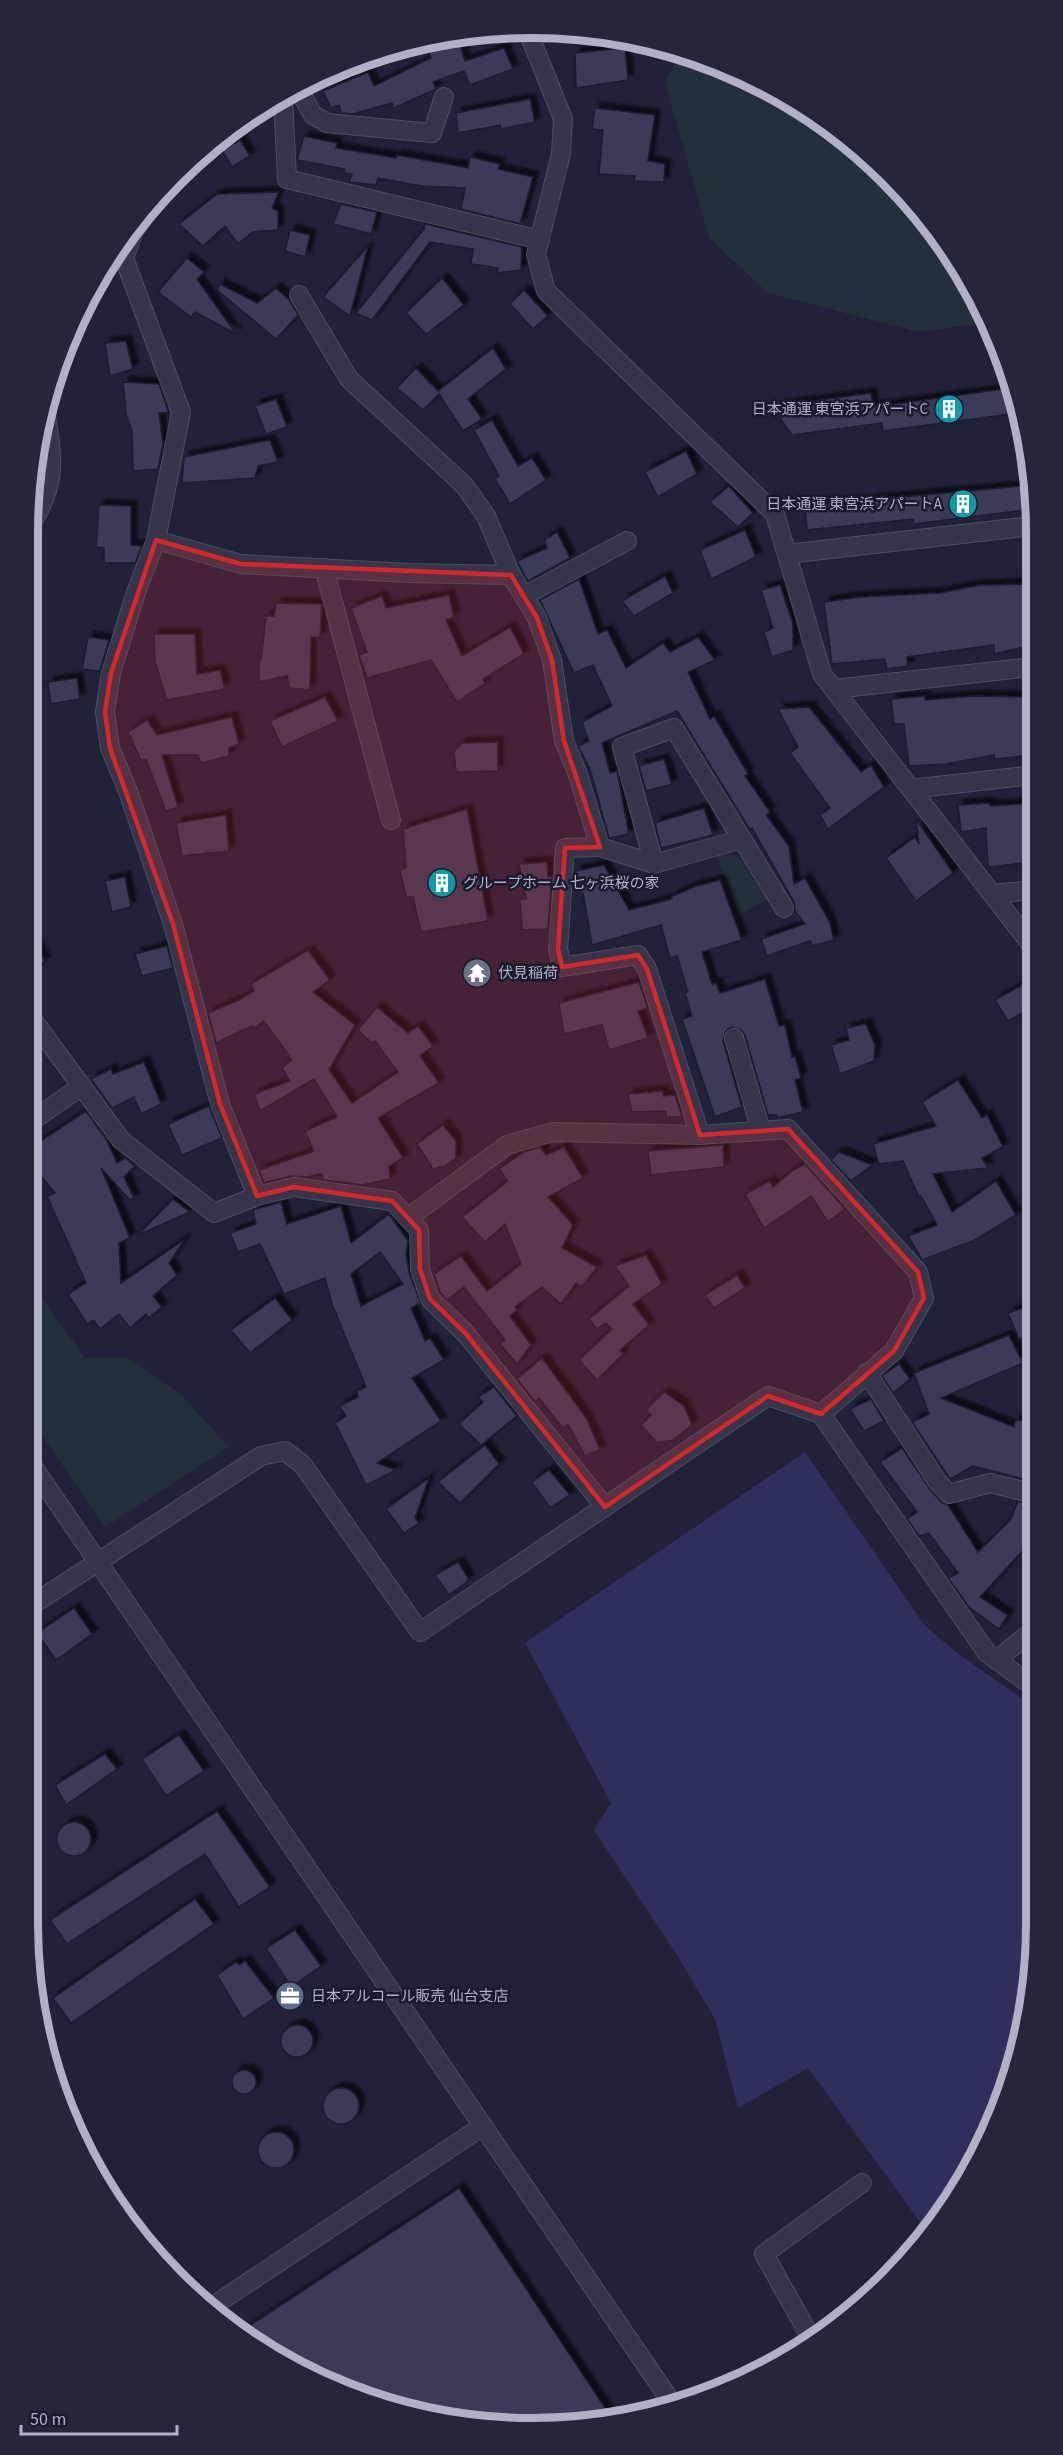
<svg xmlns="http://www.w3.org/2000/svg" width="1063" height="2455" font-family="'Source Sans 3','Noto Sans JP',sans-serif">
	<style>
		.green { fill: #232f3b }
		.water { fill: #2f2f5c }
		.building { fill: #3a3a59; stroke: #1c1c31; stroke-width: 1.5; fill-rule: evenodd; filter: url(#shadow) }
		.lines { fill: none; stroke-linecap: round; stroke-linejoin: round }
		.minor-casing { stroke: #4d4d62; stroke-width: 20 }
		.minor { stroke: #35354b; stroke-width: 18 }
		.marked { fill: #d62828; fill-opacity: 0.2; stroke: #d62828; stroke-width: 4.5; stroke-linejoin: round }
		.labels { text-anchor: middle; stroke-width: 5; stroke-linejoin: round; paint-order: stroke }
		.poi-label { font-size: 15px; fill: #b0b0c7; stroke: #1a1a2f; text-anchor: start }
		.rim { fill: none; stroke: #b0b0c7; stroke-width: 8 }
	</style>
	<defs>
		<filter id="shadow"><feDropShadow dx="5.5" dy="-5.5" stdDeviation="1.5" flood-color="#0009"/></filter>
	</defs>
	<rect width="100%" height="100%" fill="#21213a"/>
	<g class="green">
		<polygon points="681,51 694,54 812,112 932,224 989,323 918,332 768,293 709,238 665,83"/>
		<polygon points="713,847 739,858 768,899 738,915"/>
		<polygon points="27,1276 85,1358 127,1357 181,1395 229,1447 105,1527 27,1414"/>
	</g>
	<path class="water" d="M805 1452 923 1623C956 1656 998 1680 1035 1708L1036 1923 1009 2086 969 2175 928 2233 808 2068 738 2108 715 2019 674 1950 594 1830 611 1803 525 1643Z"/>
	<g class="building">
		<polygon points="457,35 465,61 504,48 513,69 470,85 464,71 433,82 436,89 394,108 392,103 353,114 341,113 339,105 331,108 323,91 368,72 374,86 431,58 424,40"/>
		<polygon points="625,48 628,80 576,88 575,53"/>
		<polygon points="530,99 535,122 501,129 500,125 458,133 456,113"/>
		<polygon points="595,108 655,115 648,161 665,164 664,182 634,181 635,176 599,174 603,130 592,129"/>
		<polygon points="304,136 337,143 336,148 396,158 397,155 468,168 470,157 500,164 498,169 533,177 520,224 461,209 465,188 422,186 378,178 376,185 349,182 352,174 344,173 345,169 297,160"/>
		<polygon points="240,140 250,156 232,167 222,150"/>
		<polygon points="279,192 272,208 278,211 278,230 253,232 238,244 225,226 203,246 179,224 217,194"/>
		<polygon points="341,204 377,212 371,234 333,224"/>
		<polygon points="425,224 522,247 521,270 497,273 498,268 471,264 473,249 430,242 372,320 356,313 424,229"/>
		<polygon points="290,230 310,235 305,257 285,251"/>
		<polygon points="368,246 350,316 323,297"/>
		<polygon points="187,258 204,272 197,279 236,334 195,312 191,317 158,292"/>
		<polygon points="442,278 464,305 426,334 406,313"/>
		<polygon points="220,284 257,303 276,288 290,301 298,315 276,339 217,290"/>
		<polygon points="524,290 548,316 533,329 510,304"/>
		<polygon points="126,341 133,369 110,376 105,343"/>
		<polygon points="493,348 506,369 468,399 482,419 463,431 439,394 423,410 397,388 416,368 438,391"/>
		<polygon points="123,382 159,384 169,413 159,413 163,444 158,469 133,471 132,431 126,414"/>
		<polygon points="1011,388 1018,413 883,431 882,423 792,435 780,418 778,406 871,393 873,407"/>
		<polygon points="276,399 287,427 266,434 255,406"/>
		<polygon points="492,420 518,466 532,458 546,480 510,504 495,479 499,476 474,430"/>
		<polygon points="270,440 278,462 258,466 255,478 182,483 184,457"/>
		<polygon points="686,451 697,474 658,497 645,472"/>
		<polygon points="1032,485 1032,509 914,524 913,519 807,530 805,506"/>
		<polygon points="729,486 753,513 738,527 710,502"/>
		<polygon points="99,505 131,506 131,545 142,546 135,563 104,563 104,548 96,547"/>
		<polygon points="745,530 756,557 711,579 700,550"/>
		<polygon points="557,532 570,558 528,581 517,561 547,548 544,540"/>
		<polygon points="665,576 673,593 634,616 622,601"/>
		<polygon points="579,579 598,634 607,630 626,668 663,643 670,652 698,637 715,660 688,672 710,719 714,716 748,774 745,776 770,812 766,815 789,846 794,884 805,878 830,923 834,940 812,946 810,941 767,956 761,939 805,924 795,911 794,902 752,828 750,830 677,711 602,743 610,773 617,771 629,834 609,838 590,769 578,746 589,741 582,722 612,706 593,665 574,673 540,600"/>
		<polygon points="1032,584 1032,645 994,654 994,645 907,657 908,666 887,669 885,659 832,664 824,602 860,597 939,593 980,585"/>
		<polygon points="780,585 793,624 793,650 772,657 764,632 773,628 761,590"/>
		<polygon points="449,595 454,617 446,620 462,656 510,627 524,654 483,679 485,684 457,702 431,660 367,678 359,655 367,652 351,608 382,596 386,608"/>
		<polygon points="276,603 322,604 320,638 311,637 310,690 290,688 287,676 259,682 259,660 261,660 266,616 274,616"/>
		<polygon points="154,634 195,634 197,674 220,670 225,689 167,700 155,662"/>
		<polygon points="88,637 109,640 100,671 82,669"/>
		<polygon points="77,678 80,699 51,704 48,682"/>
		<polygon points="925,696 925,700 974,696 1032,697 1032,755 995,759 994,755 946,764 909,766 904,724 894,724 891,699"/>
		<polygon points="325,697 338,721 282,747 270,721"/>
		<polygon points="809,707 861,772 871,765 884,787 828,829 820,815 830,808 790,753 798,747 778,709"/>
		<polygon points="232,717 239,744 229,748 229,756 201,763 198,755 162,755 178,807 166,811 146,760 141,760 128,732 147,720 157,735"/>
		<polygon points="498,742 498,771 456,772 454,751 462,743"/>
		<polygon points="664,759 672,784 646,791 639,766"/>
		<polygon points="990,803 990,806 1033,803 1033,862 988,867 986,828 961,832 958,805"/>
		<polygon points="704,808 713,835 661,848 655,823"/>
		<polygon points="467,809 488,921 421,932 413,897 406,897 400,870 406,868 403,829"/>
		<polygon points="226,815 229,851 182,856 176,823"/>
		<polygon points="916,819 953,873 916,901 886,858 915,837 919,844"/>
		<polygon points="547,862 548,877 552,876 548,929 522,930 520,899 526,899 519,864"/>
		<polygon points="604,865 629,910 672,899 671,897 696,886 720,880 742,940 702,952 712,984 716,983 720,993 765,979 779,1026 785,1025 792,1057 795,1056 801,1078 795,1080 803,1112 777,1118 777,1115 768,1115 745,1035 741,1030 731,1027 726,1031 723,1041 742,1107 715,1117 682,1019 692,1016 685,993 688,992 677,956 670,958 661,925 592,945 583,893 581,894 576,871"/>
		<polygon points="125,877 131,907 112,912 105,881"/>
		<polygon points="27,932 45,961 27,974"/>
		<polygon points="167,946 173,968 142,976 135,954"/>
		<polygon points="308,950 330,980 313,992 355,1025 329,1070 352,1103 398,1072 375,1041 372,1043 358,1030 377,1007 408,1033 418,1026 433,1046 420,1056 439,1083 378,1118 403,1158 389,1166 390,1179 363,1185 323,1180 322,1174 307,1177 291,1176 264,1183 259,1170 314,1151 305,1131 337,1117 314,1079 260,1111 254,1094 290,1081 282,1068 292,1060 264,1021 254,1028 252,1026 216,1043 208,1013 239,1000 254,991 251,984"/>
		<polygon points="639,982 648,1008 638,1011 648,1038 609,1050 602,1025 564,1034 559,1003"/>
		<polygon points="1027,982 1033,990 1033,1007 1008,1021 995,1000"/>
		<polygon points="866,1024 875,1045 874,1061 840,1074 831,1045 849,1040 846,1028"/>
		<polygon points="144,1062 161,1104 141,1114 134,1097 112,1108 91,1079 111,1069 113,1074"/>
		<polygon points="958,1080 982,1118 987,1115 1003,1147 982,1158 988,1168 933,1174 952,1212 996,1181 1016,1215 975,1240 922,1260 908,1236 937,1225 921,1196 919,1197 903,1161 879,1164 873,1144 936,1126 922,1102"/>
		<polygon points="663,1091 663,1096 675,1095 682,1117 666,1117 666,1111 632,1112 628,1094"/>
		<polygon points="209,1106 222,1138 182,1155 168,1124"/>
		<polygon points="86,1111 106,1139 117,1163 125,1158 135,1166 124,1177 134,1198 130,1200 101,1168 130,1238 119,1243 121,1283 185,1239 169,1263 177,1275 153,1296 162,1307 148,1318 146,1314 130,1328 119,1314 100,1329 93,1320 87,1324 68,1294 86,1283 47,1196 55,1193 28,1161 34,1155 30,1148"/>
		<polygon points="443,1125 456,1141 456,1158 445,1166 433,1169 417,1144"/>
		<polygon points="723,1145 724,1167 651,1175 648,1151"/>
		<polygon points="540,1147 546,1155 564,1147 583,1178 548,1197 573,1225 562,1248 597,1267 582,1287 576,1283 561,1304 542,1287 515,1307 517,1310 510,1316 531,1345 517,1364 500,1344 505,1340 464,1287 447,1300 440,1292 434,1274 461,1256 487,1291 521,1264 505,1224 485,1242 462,1217 508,1181 499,1169 524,1152"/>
		<polygon points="839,1152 872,1165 851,1181 831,1160"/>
		<polygon points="805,1164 845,1209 828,1222 811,1196 764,1228 745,1194 770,1181 773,1187 792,1171"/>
		<polygon points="173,1199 190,1212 140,1234 140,1233"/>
		<path d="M281 1202 287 1224 341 1206 351 1243 389 1214 408 1241 406 1255 409 1272 422 1307 418 1304 411 1308 425 1341 430 1338 444 1360 412 1378 441 1421 377 1463 396 1470 366 1485 335 1423 346 1416 339 1406 358 1397 357 1391 366 1387 332 1304 325 1278 284 1294 260 1244 238 1252 230 1233 256 1224 253 1210ZM380 1252 403 1284 361 1306 351 1274Z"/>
		<polygon points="646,1255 662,1284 633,1304 649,1325 620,1350 623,1354 597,1380 579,1360 612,1329 606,1323 597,1329 589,1319 629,1286 615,1266"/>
		<polygon points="737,1275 745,1288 714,1308 705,1295"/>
		<polygon points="275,1298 292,1320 250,1353 231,1330"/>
		<polygon points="1034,1304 1034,1333 1019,1339 1008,1313"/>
		<polygon points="1009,1335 1023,1363 941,1398 1014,1427 1015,1420 1034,1421 1035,1482 973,1466 950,1479 912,1422 929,1414 914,1373"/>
		<polygon points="542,1358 587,1419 600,1450 585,1456 568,1424 563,1428 539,1398 535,1402 517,1379"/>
		<polygon points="899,1364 910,1379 893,1393 882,1376"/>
		<polygon points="494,1387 517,1416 481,1445 459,1424 483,1402 478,1397"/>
		<polygon points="664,1392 684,1406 692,1425 673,1440 657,1443 641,1425 651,1415 646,1410"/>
		<polygon points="871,1399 884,1421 864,1431 850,1409"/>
		<polygon points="485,1445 499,1464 460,1503 438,1482"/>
		<polygon points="902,1448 929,1488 941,1502 948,1505 978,1552 1011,1519 1018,1501 1035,1505 1035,1547 1027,1546 980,1597 1008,1615 999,1629 969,1607 948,1578 958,1573 929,1533 919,1536 907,1519 917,1512 880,1462"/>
		<polygon points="549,1470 570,1495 550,1508 532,1482"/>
		<polygon points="429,1478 415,1518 419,1523 404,1533 386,1509"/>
		<polygon points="458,1562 469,1580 449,1595 435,1575"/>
		<polygon points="74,1608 92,1634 56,1660 37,1633"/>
		<polygon points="179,1735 204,1771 166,1796 142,1759"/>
		<polygon points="105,1754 117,1769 66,1805 55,1785"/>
		<polygon points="217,1811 270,1887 239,1907 205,1854 67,1944 50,1920"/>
		<circle cx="74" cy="1839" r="17"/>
		<polygon points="195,1899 214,1924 71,2023 53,1998"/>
		<polygon points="295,1930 321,1966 291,1987 266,1948"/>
		<polygon points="245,1961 274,1998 243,2019 217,1975 236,1962 239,1965"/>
		<circle cx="297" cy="2041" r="16"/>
		<circle cx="244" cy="2082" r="12"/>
		<circle cx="341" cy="2106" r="18"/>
		<circle cx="276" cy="2150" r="18"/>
		<polygon points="459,2188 613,2420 598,2424 433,2418 280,2361 243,2330"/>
	</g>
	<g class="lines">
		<g class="minor-casing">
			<g id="minor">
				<polyline points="527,29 563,119 561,154 536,254 546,291 775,514 822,674 1033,947"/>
				<polyline points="299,90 313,115 327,123 432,133 444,97"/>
				<polyline points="283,98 287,179 540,240"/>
				<polyline points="225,131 339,67"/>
				<polyline points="152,200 151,206 134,231 124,258 181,412 156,540 241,564 409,573 511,575"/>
				<polyline points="299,295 349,379 464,485 486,516 511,575 537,618 552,660 564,741 577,772 600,847 654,864 622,747 674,728 784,908"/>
				<path d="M27 530C56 488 54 464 46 416"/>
				<polyline points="787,554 1032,526"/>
				<polyline points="324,568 391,820"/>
				<polyline points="524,596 627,541"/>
				<polyline points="834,689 1032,667"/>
				<polyline points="911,789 1033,775"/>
				<polyline points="600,847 565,848 558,949 562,967 638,955 647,969 700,1135"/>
				<polyline points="654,864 742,839"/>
				<polyline points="992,894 1033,890"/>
				<polyline points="27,1012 121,1140 214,1213 257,1196 220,1104 173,924 129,794 110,748 105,712 111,673 136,592 156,540"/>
				<polyline points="734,1038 761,1131"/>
				<polyline points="27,1124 82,1086"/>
				<polyline points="257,1196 294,1187 392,1201 419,1230 420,1269 430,1299 466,1334 605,1507"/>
				<polyline points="408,1218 507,1145 553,1132 700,1135 788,1129 918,1272 924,1298 894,1351 821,1414"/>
				<polyline points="867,1373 937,1481 949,1494 990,1483 1035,1494"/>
				<polyline points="27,1458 674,2406"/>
				<polyline points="27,1608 261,1456 285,1451 303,1465 420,1632 768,1396 821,1414 987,1653 1035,1688"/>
				<polyline points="996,1660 1035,1629"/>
				<polyline points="213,2306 483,2126"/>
				<polyline points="811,2338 764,2254 862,2183"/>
			</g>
		</g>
		<use href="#minor" class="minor"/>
	</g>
	<path class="marked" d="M156 540 241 564 511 575 537 618 552 660 564 741 600 847 565 848 558 949 562 967 638 955 647 969 700 1135 788 1129 918 1272 924 1298 894 1351 821 1414 768 1396 605 1507 466 1334 430 1299 420 1269 419 1230 392 1201 294 1187 257 1196 220 1104 173 924 110 748 105 712 111 673Z"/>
	<defs>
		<g id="building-disc" transform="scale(1.5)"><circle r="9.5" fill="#0f9aa8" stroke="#1a1a2f"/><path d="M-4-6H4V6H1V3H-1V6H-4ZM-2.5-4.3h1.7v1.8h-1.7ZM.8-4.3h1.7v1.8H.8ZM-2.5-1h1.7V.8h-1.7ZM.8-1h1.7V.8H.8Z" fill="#fff"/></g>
		<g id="temple-disc" transform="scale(1.5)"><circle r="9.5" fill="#6b7280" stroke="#1a1a2f"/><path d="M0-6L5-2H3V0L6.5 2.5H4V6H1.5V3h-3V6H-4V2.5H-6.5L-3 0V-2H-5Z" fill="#fff"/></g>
		<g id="office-disc" transform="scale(1.5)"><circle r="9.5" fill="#5c6f8a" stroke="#1a1a2f"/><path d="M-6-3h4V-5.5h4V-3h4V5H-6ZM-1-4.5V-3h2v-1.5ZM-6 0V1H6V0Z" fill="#fff"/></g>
	</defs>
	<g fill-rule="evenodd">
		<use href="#building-disc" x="949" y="409"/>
		<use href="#building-disc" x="963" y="504"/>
		<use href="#building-disc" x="442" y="883"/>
		<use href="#temple-disc" x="477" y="973"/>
		<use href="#office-disc" x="290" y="1996"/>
	</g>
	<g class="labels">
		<g class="poi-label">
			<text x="928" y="414" text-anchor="end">日本通運 東宮浜アパートC</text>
			<text x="942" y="509" text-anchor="end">日本通運 東宮浜アパートA</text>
			<text x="463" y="888">グループホーム 七ヶ浜桜の家</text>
			<text x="498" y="978">伏見稲荷</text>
			<text x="311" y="2001">日本アルコール販売 仙台支店</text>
		</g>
	</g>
	<path d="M0 0H1063V2455H0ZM532 38H532A494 494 0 0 1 1026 532V1924A494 494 0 0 1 532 2418H532A494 494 0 0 1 38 1924V532A494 494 0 0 1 532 38Z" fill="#26263b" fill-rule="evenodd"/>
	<path class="rim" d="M532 38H532A494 494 0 0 1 1026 532V1924A494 494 0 0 1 532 2418H532A494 494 0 0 1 38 1924V532A494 494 0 0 1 532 38Z"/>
	<path d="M21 2425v9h156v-9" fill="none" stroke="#b0b0c7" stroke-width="3"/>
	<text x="30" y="2425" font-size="18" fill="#b0b0c7" stroke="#1a1a2f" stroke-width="4.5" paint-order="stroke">50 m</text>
</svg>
